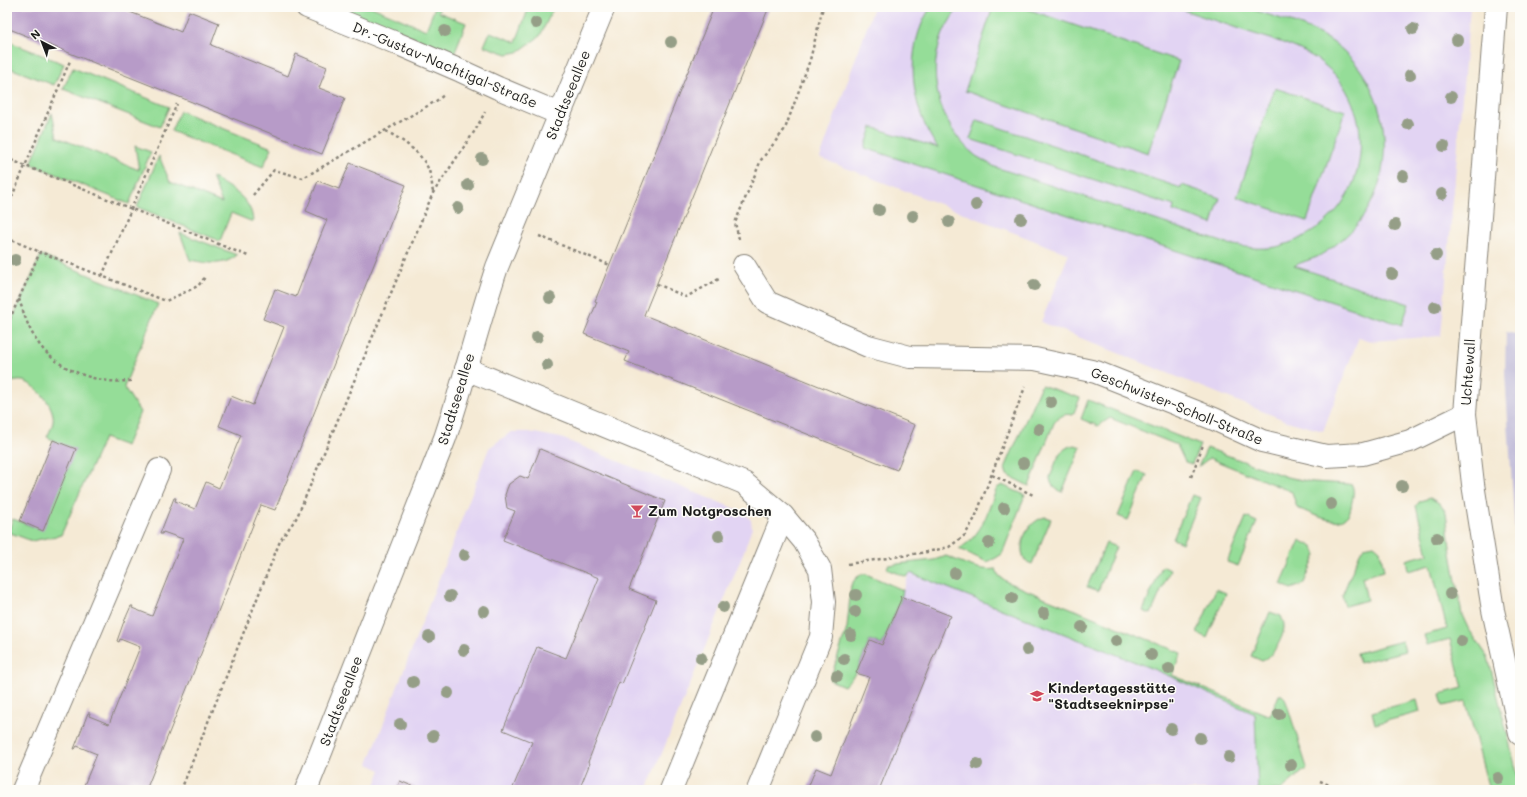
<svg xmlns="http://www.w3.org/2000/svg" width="1527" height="797" font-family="Mali,sans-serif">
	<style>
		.built { fill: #e2d4f3 }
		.industrial { fill: #c5c0da }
		.green { fill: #95dd98; stroke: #587c5a }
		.building { fill: #b79bc8 }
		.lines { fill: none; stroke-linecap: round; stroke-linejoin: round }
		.minor-casing { stroke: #888378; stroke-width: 24 }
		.path { stroke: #888378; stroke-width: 2.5; stroke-dasharray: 3 3; stroke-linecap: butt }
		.minor { stroke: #fff; stroke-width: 22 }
		.tree { fill: #959e87 }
		.labels { text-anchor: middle; stroke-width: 3; stroke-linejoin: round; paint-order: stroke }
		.street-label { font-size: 14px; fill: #1c1c1c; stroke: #fdfcf7 }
		.poi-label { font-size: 14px; font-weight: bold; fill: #1c1c1c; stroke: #fdfcf7; text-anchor: start }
	</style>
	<rect width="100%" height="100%" fill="#fdfcf7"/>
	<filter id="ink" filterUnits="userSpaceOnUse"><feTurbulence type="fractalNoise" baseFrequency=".025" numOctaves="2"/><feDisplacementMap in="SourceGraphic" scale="8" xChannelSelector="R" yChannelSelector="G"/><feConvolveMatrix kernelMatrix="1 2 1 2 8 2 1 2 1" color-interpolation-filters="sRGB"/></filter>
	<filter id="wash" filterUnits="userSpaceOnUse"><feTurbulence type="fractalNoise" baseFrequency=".012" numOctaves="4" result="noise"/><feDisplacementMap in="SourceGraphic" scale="16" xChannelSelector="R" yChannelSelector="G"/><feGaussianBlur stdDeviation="0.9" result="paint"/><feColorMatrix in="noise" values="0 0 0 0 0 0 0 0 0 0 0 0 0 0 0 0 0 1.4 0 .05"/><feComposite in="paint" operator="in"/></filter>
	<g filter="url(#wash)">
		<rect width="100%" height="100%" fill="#f5ead5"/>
		<g class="built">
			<polygon points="874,7 1470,7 1441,336 1370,341 1359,337 1323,431 1287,421 1041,322 1069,254 820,158"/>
			<polygon points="511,432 529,432 561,438 743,512 751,520 752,528 744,551 647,790 373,790 381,770 368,764 489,448"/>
			<polygon points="910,572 1158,671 1255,714 1258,790 807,790 816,768 831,774 869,677 856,673 870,640 872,641 900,598"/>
		</g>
		<polygon class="industrial" points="1506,332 1520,335 1520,599 1519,599 1505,373"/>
		<g class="green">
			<polygon points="338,7 372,7 426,30 435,7 440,7 438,12 466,23 454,54"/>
			<polygon points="529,7 554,7 540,36 518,52 507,54 484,46 490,32 516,42"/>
			<path d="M931 7H959C952 17 945 27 941 39 926 80 942 129 976 156 982 160 989 163 995 167L1228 244C1244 247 1260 250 1276 247 1337 232 1372 177 1357 116 1352 99 1343 81 1330 70 1307 48 1277 41 1248 32 1223 23 1198 15 1174 7 1197 7 1220 5 1243 7 1251 8 1259 12 1266 14 1285 20 1305 26 1323 36 1389 73 1405 170 1355 227 1344 239 1330 250 1317 257 1310 260 1301 262 1294 266L1409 304 1402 325 865 148 872 127 938 148C910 109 903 48 931 7Z"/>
			<polygon points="993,7 1021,7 1179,61 1148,153 965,91"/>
			<polygon points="7,41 64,64 54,85 7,67"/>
			<polygon points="73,68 169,107 160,127 63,89"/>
			<polygon points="1275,88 1345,111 1307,221 1237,197"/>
			<polygon points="180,111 272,148 263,167 171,131"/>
			<polygon points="52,113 57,137 139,170 135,146 151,152 129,204 31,164"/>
			<polygon points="977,120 1181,188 1182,185 1220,198 1212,224 1173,211 1174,206 970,139"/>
			<path d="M159 156 170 182 222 203 212 177C230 189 252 197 253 222L231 213 220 241 137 207Z"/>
			<path d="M180 233 237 255C223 267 207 263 190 260Z"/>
			<path d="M41 255 158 304 124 387 140 412 126 446 104 438 61 535 32 541 8 532 13 519 42 530 53 440 47 437C49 433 52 427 53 422 56 407 37 385 23 381 18 380 12 382 7 383V331Z"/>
			<path d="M1041 385 1080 398 1073 415C1064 413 1060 416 1054 423L1029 486 1007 475 1005 468Z"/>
			<polygon points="1088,400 1200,445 1192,464 1185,462 1177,445 1110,418 1098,426 1081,419"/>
			<path d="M1075 445 1081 447 1062 492C1055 489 1050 485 1050 477 1056 464 1058 447 1075 445Z"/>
			<path d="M1207 448 1287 477 1313 482 1348 484 1352 485C1355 492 1352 500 1351 507 1346 534 1312 513 1297 508L1292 492 1209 458 1198 467Z"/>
			<polygon points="1137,471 1147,475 1128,520 1118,516"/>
			<path d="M1002 485 1025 495 1002 554 996 558 987 562 959 549C984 533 986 514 997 488Z"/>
			<polygon points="1192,495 1201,498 1182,543 1173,539"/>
			<polygon points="1430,498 1439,503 1446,512 1450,547 1462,615 1468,628 1488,657 1520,785 1520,790 1489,790 1466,701 1443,706 1440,694 1463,688 1450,639 1427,645 1424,635 1447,629 1431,565 1408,571 1406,560 1428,554 1416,506 1420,501"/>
			<path d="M1045 517 1051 519 1032 564 1025 561C1016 544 1028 521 1045 517Z"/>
			<polygon points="1246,517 1257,522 1238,566 1227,562"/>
			<polygon points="1300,540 1313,547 1316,555 1304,583 1299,586 1291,589 1281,584"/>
			<polygon points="1106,543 1116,547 1098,591 1087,587"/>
			<polygon points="1374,545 1380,550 1384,571 1362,577 1367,600 1345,606 1342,596 1360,552 1364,547"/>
			<path d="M946 556C962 562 979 572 996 569L999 576 1009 583 1181 653 1172 675 1270 716 1279 695H1282L1285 698 1307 768 1281 790H1258L1255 714 1158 671 910 573 907 577 887 569 888 565 934 560Z"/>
			<polygon points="1162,566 1170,570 1151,614 1143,611"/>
			<polygon points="862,574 866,574 903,590 901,599 882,645 870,640 856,673 844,686 830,680 847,628 851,585 856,578"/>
			<polygon points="1216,589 1226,593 1207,638 1197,633"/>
			<path d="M1270 612 1281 616C1282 619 1284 622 1284 625 1285 636 1272 658 1262 661L1251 656Z"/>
			<polygon points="1402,641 1405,651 1359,663 1357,653"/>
			<polygon points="1417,700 1420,712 1375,724 1372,712"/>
		</g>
		<g id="blocks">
			<g class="building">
				<polygon points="7,7 117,7 181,32 189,11 219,23 211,45 288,76 296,54 327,67 319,88 345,98 322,154 7,28"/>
				<polygon points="714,7 769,7 644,315 915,425 897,470 625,361 629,352 584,334 597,302 595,301"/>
				<polygon points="350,163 406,185 275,510 261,505 146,790 82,790 97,754 77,746 75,749 74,749 88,713 90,713 89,716 109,724 140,647 120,639 119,642 117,641 123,624 131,606 133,606 132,608 152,616 183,539 163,532 162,534 160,534 174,498 176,498 175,501 195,509 206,482 219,488 241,435 219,426 231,396 253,405 284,327 263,319 275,289 296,297 306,271 327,220 306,211 318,181 339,189"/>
				<polygon points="53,440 76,449 43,531 20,521"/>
				<polygon points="540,449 665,501 629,589 656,600 622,684 619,682 588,762 590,763 579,790 512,790 532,742 503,730 537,647 566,658 599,578 503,540 515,511 507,508 505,495 507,489 509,484 520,476 528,479"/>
				<polygon points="900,596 951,616 950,618 949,618 879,790 807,790 816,768 831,774 869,677 856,673 870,640 882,645 901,599"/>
				<polygon points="400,781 422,790 396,790"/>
			</g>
		</g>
	</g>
	<g filter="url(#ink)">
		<use href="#blocks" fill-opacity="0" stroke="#888378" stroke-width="1"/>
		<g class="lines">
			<g class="minor-casing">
				<g id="minor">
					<polyline points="307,7 396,43 461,71 498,88 560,114"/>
					<polyline points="1496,7 1465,414 1473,484 1493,610 1520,733"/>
					<polyline points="744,265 767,302 868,346 910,357 1035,359 1096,372 1214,419 1262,441 1326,456 1363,454 1410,441 1465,414"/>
					<polyline points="466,369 744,483 783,516 804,541 820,569 824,602 821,637 758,790"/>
					<polyline points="23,790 159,470"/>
					<path d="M306 790 445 438C464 382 478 324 497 267L604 7"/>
					<polyline points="671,790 783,516"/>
				</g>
			</g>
			<g class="path">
				<path d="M386 131C402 140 425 154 430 174 432 180 432 187 433 193"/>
				<polyline points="11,160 248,256"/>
				<polyline points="253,195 274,170 303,178 436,101 444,95"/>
				<polyline points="7,208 70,61"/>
				<polyline points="539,236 610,265"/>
				<polyline points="7,238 40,252"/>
				<polyline points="739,239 735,223 761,160 785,129 810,60 823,7"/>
				<polyline points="102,276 177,104"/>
				<polyline points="657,284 686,297 719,279"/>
				<path d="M19 299C24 314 29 331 39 344 54 365 83 378 109 381 117 382 125 381 133 381"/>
				<polyline points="7,325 40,252 166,301 198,286 206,276"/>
				<polyline points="992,475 1035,496"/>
				<polyline points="1191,477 1203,445"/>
				<polyline points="848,564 927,552 949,547 965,535 975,518 1025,387"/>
				<polyline points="1320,781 1340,790"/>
				<polyline points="181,790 280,541 297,517 433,193 476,129 485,112"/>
			</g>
			<use href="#minor" class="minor"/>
		</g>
		<g class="tree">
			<circle cx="536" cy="23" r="6"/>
			<circle cx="1413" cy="29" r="6"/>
			<circle cx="445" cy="31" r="6"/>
			<circle cx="1457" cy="40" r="6"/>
			<circle cx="671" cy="42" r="6"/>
			<circle cx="1410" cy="75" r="6"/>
			<circle cx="1451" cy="97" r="6"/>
			<circle cx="1408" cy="124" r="6"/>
			<circle cx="1444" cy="146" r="6"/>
			<circle cx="482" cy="159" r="6"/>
			<circle cx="1403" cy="176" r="6"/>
			<circle cx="468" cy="185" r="6"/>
			<circle cx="1442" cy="194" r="6"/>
			<circle cx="976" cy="205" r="6"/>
			<circle cx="458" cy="208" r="6"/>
			<circle cx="879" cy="210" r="6"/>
			<circle cx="913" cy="216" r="6"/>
			<circle cx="1021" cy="219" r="6"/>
			<circle cx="949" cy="222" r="6"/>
			<circle cx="1395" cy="225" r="6"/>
			<circle cx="1436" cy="255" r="6"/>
			<circle cx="15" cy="260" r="6"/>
			<circle cx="1392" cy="274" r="6"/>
			<circle cx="1034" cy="285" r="6"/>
			<circle cx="550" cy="298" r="6"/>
			<circle cx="1435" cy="307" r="6"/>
			<circle cx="537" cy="337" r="6"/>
			<circle cx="547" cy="365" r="6"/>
			<circle cx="1051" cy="402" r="6"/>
			<circle cx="1039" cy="429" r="6"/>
			<circle cx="1023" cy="463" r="6"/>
			<circle cx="1402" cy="486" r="6"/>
			<circle cx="1331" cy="504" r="6"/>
			<circle cx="1004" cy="508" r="6"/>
			<circle cx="719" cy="536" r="6"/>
			<circle cx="1437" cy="538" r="6"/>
			<circle cx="989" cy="543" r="6"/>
			<circle cx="464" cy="555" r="6"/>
			<circle cx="955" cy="573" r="6"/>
			<circle cx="1450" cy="594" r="6"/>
			<circle cx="856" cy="595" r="6"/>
			<circle cx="450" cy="596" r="6"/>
			<circle cx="1012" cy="598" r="6"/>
			<circle cx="723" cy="607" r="6"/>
			<circle cx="484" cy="611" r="6"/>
			<circle cx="855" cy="612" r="6"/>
			<circle cx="1044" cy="613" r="6"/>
			<circle cx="1082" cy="627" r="6"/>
			<circle cx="851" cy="635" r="6"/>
			<circle cx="429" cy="637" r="6"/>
			<circle cx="1116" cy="641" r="6"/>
			<circle cx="1461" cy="641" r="6"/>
			<circle cx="464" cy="650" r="6"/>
			<circle cx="1027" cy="650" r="6"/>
			<circle cx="1151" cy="655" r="6"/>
			<circle cx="701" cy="658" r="6"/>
			<circle cx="844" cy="659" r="6"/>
			<circle cx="1169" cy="669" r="6"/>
			<circle cx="837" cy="676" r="6"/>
			<circle cx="413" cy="682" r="6"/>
			<circle cx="448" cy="693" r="6"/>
			<circle cx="1279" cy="714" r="6"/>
			<circle cx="400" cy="724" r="6"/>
			<circle cx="1171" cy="729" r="6"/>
			<circle cx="433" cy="736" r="6"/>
			<circle cx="815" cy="737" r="6"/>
			<circle cx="1200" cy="738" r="6"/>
			<circle cx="1229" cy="757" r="6"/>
			<circle cx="977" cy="764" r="6"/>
			<circle cx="1291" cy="765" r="6"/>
			<circle cx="1498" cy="778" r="6"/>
		</g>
	</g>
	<defs>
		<g id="bar-bare" transform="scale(1.08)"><path d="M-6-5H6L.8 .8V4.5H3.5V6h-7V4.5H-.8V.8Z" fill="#d1495b" stroke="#fdfcf7" stroke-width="2.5" paint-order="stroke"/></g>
		<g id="school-bare" transform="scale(1.08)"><path d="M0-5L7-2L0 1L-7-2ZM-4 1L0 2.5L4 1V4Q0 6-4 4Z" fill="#d1495b" stroke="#fdfcf7" stroke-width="2.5" paint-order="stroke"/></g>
	</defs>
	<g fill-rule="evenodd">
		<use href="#bar-bare" x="637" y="511"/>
		<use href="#school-bare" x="1037" y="696"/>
	</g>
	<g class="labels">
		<g class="street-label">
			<text transform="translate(445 65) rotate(23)" y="5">Dr.-Gustav-Nachtigal-Straße</text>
			<text transform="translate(568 95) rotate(-68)" y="5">Stadtseeallee</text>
			<text transform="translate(1468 372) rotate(-86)" y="5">Uchtewall</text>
			<text transform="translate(456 399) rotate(-73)" y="5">Stadtseeallee</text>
			<text transform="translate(1177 406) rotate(22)" y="5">Geschwister-Scholl-Straße</text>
			<text transform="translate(341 701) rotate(-69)" y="5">Stadtseeallee</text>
		</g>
		<g class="poi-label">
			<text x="648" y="516">Zum Notgroschen</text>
			<text x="1048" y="693">Kindertagesstätte<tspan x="1048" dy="16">"Stadtseeknirpse"</tspan></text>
		</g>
	</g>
	<rect width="1527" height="797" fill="none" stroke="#fdfcf7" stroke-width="24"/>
	<g transform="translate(42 42) rotate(318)" stroke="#fdfcf7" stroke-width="3" paint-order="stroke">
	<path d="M0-3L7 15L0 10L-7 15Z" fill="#1c1c1c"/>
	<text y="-6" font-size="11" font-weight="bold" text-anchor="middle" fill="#1c1c1c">N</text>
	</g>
</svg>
